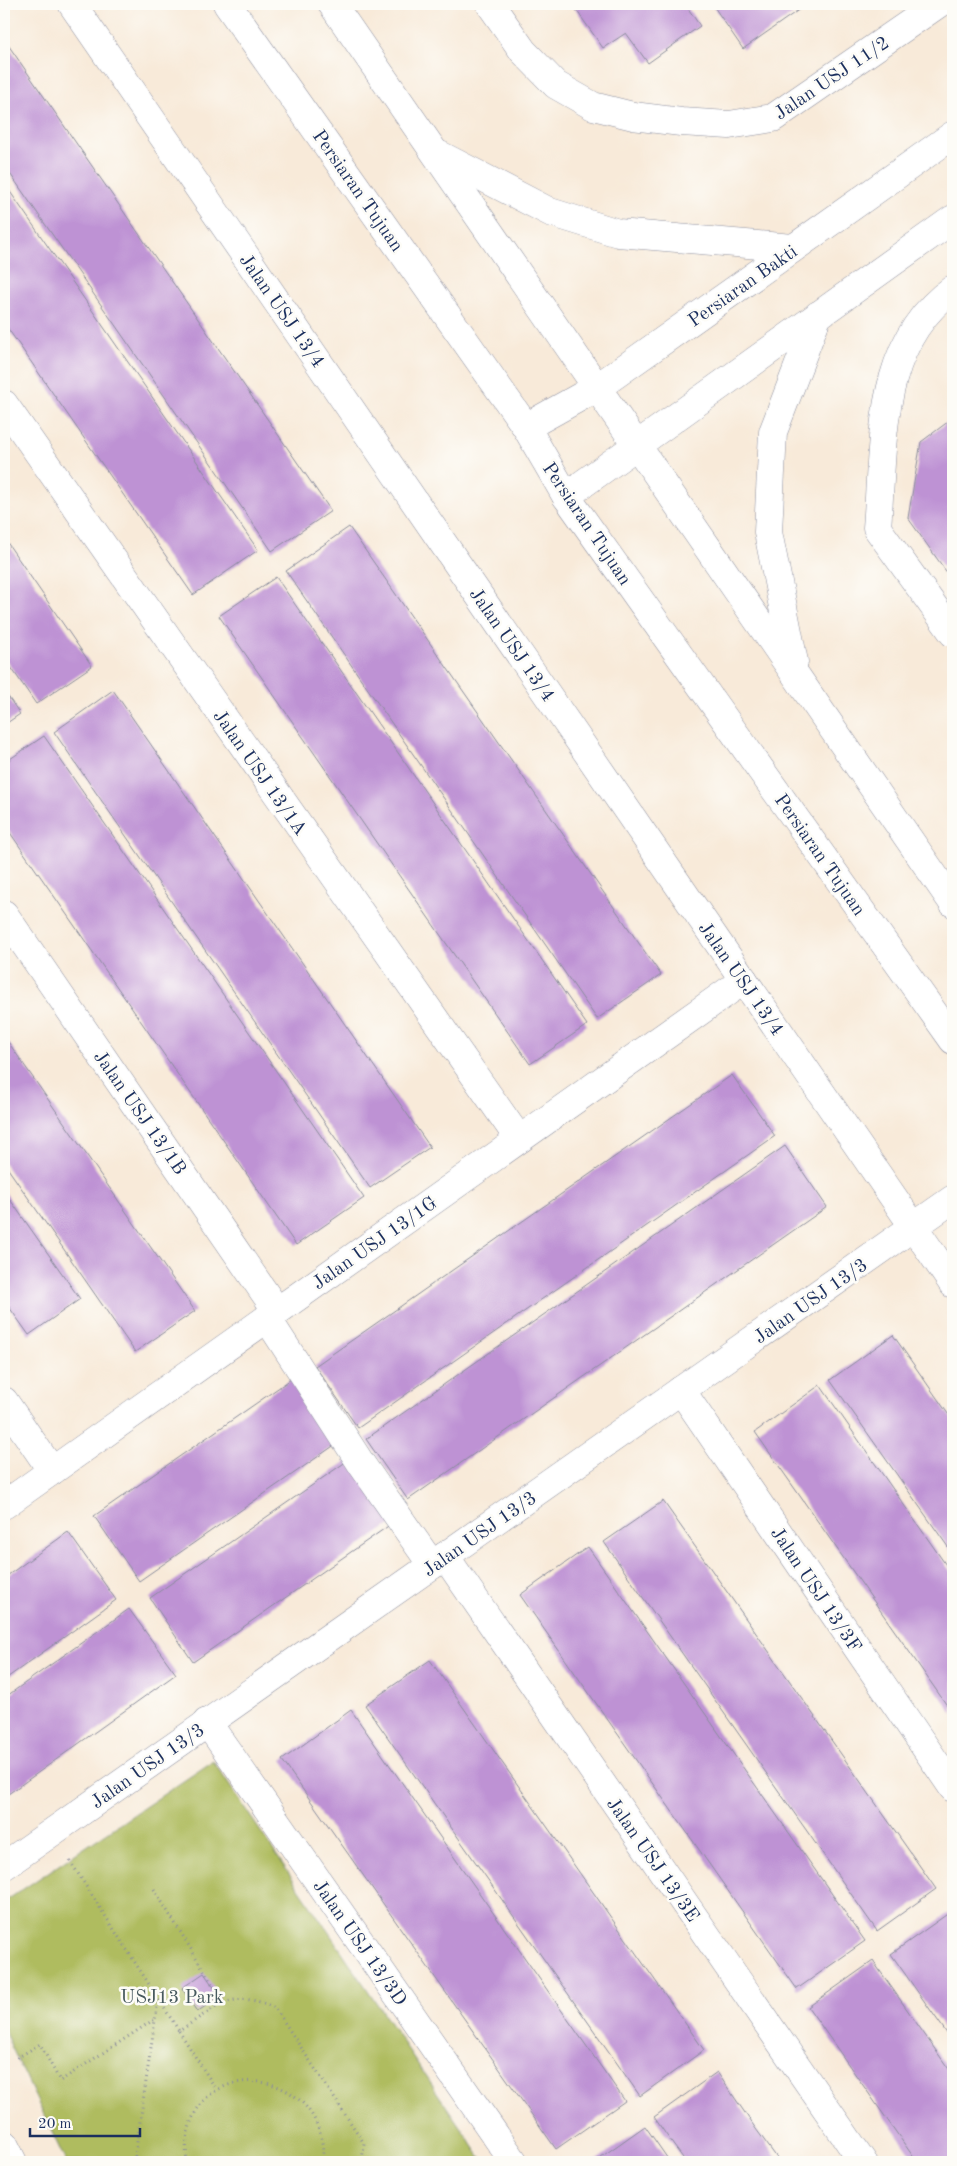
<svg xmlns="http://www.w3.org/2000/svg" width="957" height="2166" font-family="'Old Standard TT',serif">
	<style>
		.green { fill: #afbc5e; stroke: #65765e }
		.building { fill: #be92d4 }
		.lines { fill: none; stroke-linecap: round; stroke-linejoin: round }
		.minor-casing { stroke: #8a8c9c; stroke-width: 29 }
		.major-casing { stroke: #8a8c9c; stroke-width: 29 }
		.path { stroke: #8a8c9c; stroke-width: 3; stroke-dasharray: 1 4; stroke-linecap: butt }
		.minor { stroke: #fff; stroke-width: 28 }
		.major { stroke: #fff; stroke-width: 28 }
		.labels { text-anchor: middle; stroke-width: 5; stroke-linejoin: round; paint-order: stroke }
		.street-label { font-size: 19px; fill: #1b2f5e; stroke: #fdfcf7 }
		.park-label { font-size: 19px; fill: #47595e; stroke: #fdfcf7 }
	</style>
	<rect width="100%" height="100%" fill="#fdfcf7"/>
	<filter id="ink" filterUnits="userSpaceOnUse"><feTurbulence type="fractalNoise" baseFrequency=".02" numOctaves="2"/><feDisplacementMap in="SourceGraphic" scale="10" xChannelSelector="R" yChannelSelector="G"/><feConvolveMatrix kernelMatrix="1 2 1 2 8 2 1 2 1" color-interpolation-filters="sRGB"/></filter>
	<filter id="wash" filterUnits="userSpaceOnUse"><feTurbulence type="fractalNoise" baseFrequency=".0096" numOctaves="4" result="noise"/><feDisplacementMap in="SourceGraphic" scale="20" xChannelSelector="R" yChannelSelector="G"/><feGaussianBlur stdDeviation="1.12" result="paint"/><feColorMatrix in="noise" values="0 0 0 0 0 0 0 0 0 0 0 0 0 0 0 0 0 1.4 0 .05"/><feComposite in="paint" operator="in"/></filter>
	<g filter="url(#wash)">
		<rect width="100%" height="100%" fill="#f8ead9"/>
		<polygon class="green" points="213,1761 484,2162 66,2162 4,2031 4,1902"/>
		<g id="blocks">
			<g class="building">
				<polygon points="572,4 685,4 700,26 648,63 626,33 603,48"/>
				<polygon points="712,4 807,4 743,49"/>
				<polygon points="4,39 331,511 272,551 4,165"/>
				<polygon points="4,183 258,550 193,595 4,323"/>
				<polygon points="953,418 953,581 908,518 921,442"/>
				<polygon points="349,527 661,975 597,1019 286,571"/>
				<polygon points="4,538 92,666 36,704 4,657"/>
				<polygon points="276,577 587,1025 530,1064 219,616"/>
				<polygon points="113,690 430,1147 370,1188 54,732"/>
				<polygon points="4,691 20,714 4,725"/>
				<polygon points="44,736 364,1198 296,1245 4,824 4,763"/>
				<polygon points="4,1036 195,1311 135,1352 4,1163"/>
				<polygon points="732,1075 775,1136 358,1428 315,1366"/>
				<polygon points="785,1146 827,1207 408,1500 366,1439"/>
				<polygon points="4,1191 80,1299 29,1335 4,1300"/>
				<polygon points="893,1335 953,1421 953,1554 830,1380"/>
				<polygon points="294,1377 339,1442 139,1581 94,1516"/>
				<polygon points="820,1385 953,1575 953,1714 755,1432"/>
				<polygon points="350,1459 394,1522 193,1662 150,1598"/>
				<polygon points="663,1501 936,1889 877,1931 604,1542"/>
				<polygon points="68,1532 116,1600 4,1680 4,1578"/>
				<polygon points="588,1547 865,1941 797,1989 520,1595"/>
				<polygon points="129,1609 176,1674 4,1797 4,1698"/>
				<polygon points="430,1660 704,2050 640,2096 365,1705"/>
				<polygon points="351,1710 625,2101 556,2149 282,1760"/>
				<polygon points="953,1910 953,2042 891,1954"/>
				<polygon points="873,1961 953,2075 953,2162 917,2162 808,2007"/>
				<polygon points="204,1973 220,1996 197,2012 182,1988"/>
				<polygon points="717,2072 756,2129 780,2162 686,2162 674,2146 654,2117"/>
				<polygon points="645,2126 670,2162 594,2162"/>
			</g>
		</g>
	</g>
	<g filter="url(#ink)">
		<use href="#blocks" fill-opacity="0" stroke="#8a8c9c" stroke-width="1"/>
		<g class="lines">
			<g class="minor-casing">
				<g id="minor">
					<polyline points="72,4 953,1284"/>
					<polyline points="490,4 523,51 556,85 593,106 633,116 681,122 729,125 773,118 938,4"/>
					<path d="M953 289C876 344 884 443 877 528L953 633"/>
					<polyline points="4,404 519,1139"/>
					<polyline points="526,427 598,387 953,135"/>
					<polyline points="566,496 953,219"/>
					<polyline points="4,914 277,1311"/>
					<polyline points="267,1318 362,1465 432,1565"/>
					<polyline points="681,1390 953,1788"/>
					<polyline points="4,1401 52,1471"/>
					<polyline points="4,1505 744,980"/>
					<polyline points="445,1556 863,2162"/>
					<polyline points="207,1722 514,2162"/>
					<polyline points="4,1866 953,1199"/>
					<polyline points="4,2144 13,2162"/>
				</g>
			</g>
			<g class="major-casing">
				<g id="major">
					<polyline points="227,4 526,427 566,496 953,1040"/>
					<polyline points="332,4 953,903"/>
					<polyline points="440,155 550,212 618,233 793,248"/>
					<polyline points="794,662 768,532 773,432 818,315"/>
				</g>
			</g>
			<g class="path">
				<path d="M70 1861 179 2031C216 2008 231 1987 275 2008L364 2143 362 2162"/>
				<polyline points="154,1889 224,2003"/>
				<polyline points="179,2031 216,2089"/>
				<polyline points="17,2058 40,2044 60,2081 155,2019"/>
				<polyline points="134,2162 158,2000"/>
				<path d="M187 2162C175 2051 328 2058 323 2162"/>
			</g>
			<use href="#minor" class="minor"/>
			<use href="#major" class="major"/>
		</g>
	</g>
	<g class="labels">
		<g class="street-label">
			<text transform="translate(831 77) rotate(-34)" y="7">Jalan USJ 11/2</text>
			<text transform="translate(359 190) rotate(55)" y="7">Persiaran Tujuan</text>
			<text transform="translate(742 285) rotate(-35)" y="7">Persiaran Bakti</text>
			<text transform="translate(283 310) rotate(55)" y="7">Jalan USJ 13/4</text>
			<text transform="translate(588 523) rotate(56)" y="7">Persiaran Tujuan</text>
			<text transform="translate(513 644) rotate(55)" y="7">Jalan USJ 13/4</text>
			<text transform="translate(261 772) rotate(55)" y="7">Jalan USJ 13/1A</text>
			<text transform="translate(821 854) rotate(55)" y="7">Persiaran Tujuan</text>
			<text transform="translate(742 978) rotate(55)" y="7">Jalan USJ 13/4</text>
			<text transform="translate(141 1112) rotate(55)" y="7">Jalan USJ 13/1B</text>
			<text transform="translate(374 1242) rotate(-35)" y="7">Jalan USJ 13/1G</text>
			<text transform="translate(810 1300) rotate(-35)" y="7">Jalan USJ 13/3</text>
			<text transform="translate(479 1533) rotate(-35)" y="7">Jalan USJ 13/3</text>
			<text transform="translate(817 1589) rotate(56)" y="7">Jalan USJ 13/3F</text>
			<text transform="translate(147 1765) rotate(-35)" y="7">Jalan USJ 13/3</text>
			<text transform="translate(654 1859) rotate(55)" y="7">Jalan USJ 13/3E</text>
			<text transform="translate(361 1942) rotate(55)" y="7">Jalan USJ 13/3D</text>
		</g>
		<g class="park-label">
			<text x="172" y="2003">USJ13 Park</text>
		</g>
	</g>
	<rect width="957" height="2166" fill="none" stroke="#fdfcf7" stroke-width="20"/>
	<path d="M30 2128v8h110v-8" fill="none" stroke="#1b2f5e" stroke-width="2.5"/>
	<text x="38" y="2128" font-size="15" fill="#1b2f5e" stroke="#fdfcf7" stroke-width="4" paint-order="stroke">20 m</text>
</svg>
